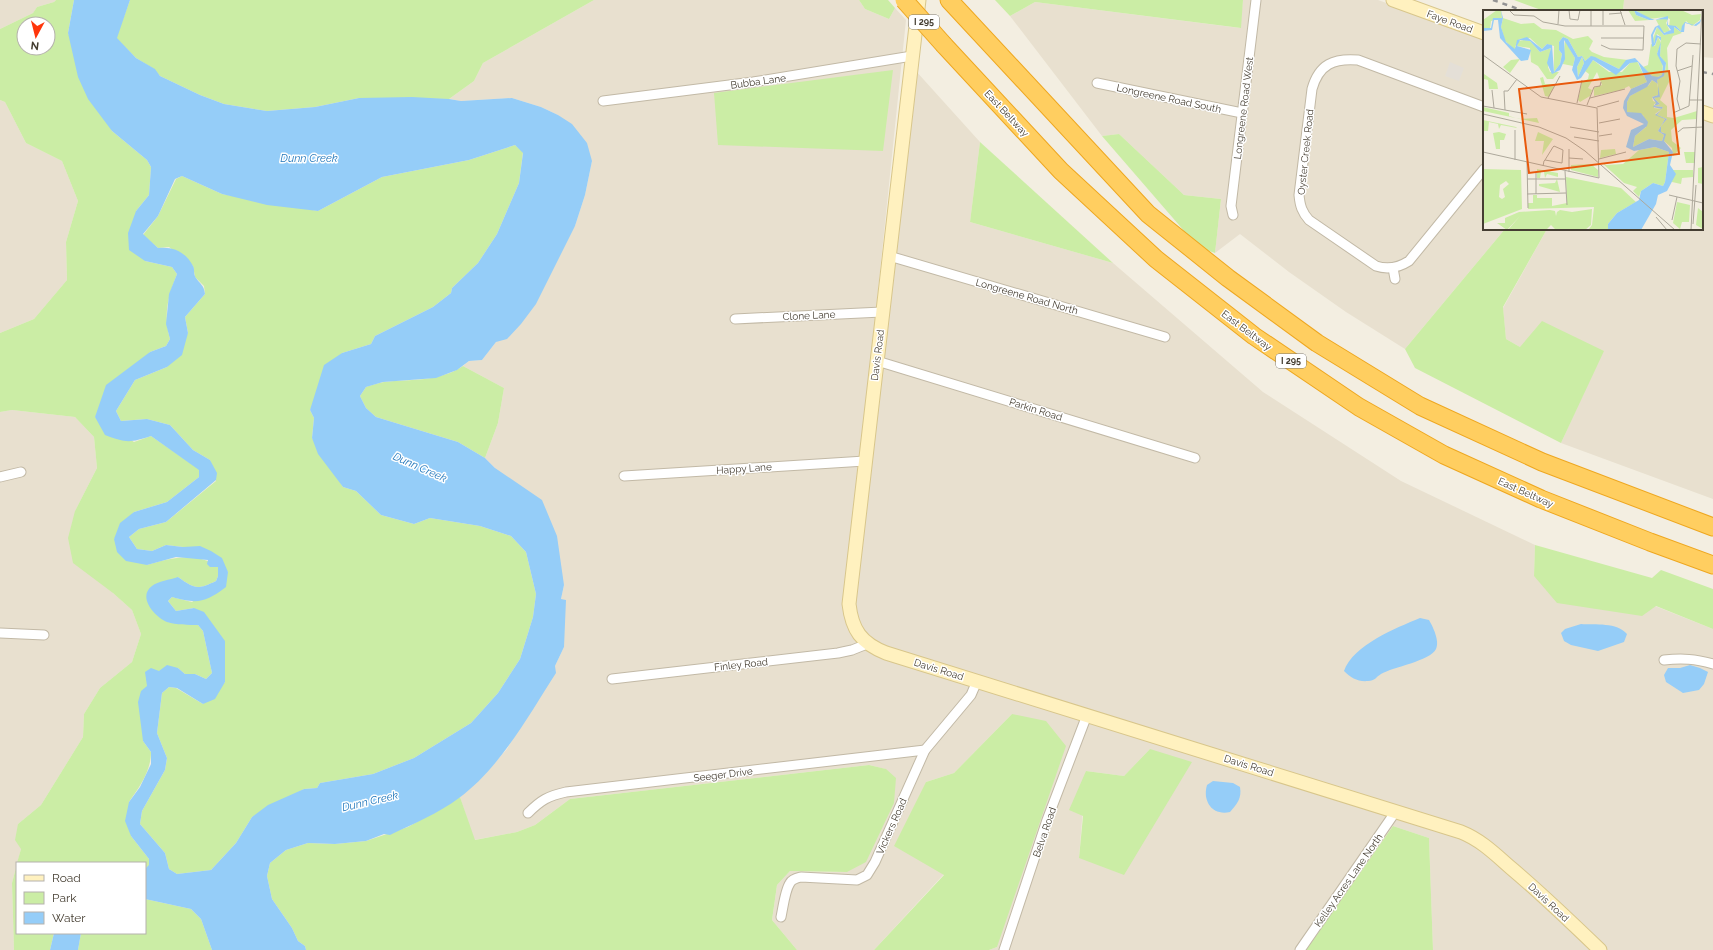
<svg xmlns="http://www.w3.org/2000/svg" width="1713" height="950" font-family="Raleway,sans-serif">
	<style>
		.residential { fill: #e8e0cf; fill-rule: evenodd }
		.industrial { fill: #e4dfd7 }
		.green { fill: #cbeda5; fill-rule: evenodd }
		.water { fill: #95cdf8; fill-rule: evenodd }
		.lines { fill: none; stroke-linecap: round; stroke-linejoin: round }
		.street-casing { stroke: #c2b9a6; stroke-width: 11 }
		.secondary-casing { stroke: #d8c68b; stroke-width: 15 }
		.highway-casing { stroke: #eea720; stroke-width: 19 }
		.street { stroke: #fff; stroke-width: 9 }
		.secondary { stroke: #fff1bf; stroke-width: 13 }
		.highway { stroke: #ffce60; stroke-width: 17 }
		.rail { stroke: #939393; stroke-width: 2.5; stroke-dasharray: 5 5; stroke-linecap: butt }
		.highway-bridge-casing { stroke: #eea720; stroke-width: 19; stroke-linecap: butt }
		.highway-bridge { stroke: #ffce60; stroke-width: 17 }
		.labels { text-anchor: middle; stroke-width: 3; stroke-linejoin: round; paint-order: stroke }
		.shield { fill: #fff; stroke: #7d7870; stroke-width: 1 }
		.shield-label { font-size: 9px; font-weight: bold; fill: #453e32 }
		.street-label { font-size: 10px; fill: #453e32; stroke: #fff }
		.water-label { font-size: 11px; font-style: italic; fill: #2076bb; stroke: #fff }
		.inset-road { fill: none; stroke: #ada89b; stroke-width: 1 }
		.view { fill: #e8590c; fill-opacity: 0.15; stroke: #e8590c; stroke-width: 2 }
		.inset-edge { fill: none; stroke: #453e32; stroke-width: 2 }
	</style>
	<rect width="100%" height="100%" fill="#f3eee1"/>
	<g class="residential">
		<polygon points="0,0 56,0 54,2 37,7 33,13 0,29"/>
		<path d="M594 0H859L865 9 889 19 895 8 906 20 846 600 864 648 1444 829 1481 846 1594 950H1433L1429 838 1393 826 1306 950H989L997 947 1012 714 954 773 926 782 944 874 874 950H797L772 920 777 885 790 871 847 872 885 769 869 765 570 799 535 825 517 832 474 840 460 797 483 776 507 749 555 666 564 647 561 599 564 585 495 468 485 458 498 423 504 388 463 366 469 361 482 360 496 342 575 226 585 195 592 161 558 115 541 107 512 98 461 101 449 99 474 81 483 63ZM1150 749 1079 858 1086 771 1124 776Z"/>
		<polygon points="1243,0 1378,0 1484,38 1484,229 1505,229 1405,349 1346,312 1289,272 1240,234 1215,253 1221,199 1184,195 1119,134 1102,136 1010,16 1035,2 1240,28"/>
		<polygon points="1624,0 1713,0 1713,58 1702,57 1702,11 1623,11"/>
		<polygon points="915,70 980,142 970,222 1113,263 1263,392 1401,481 1535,545 1534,576 1655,606 1713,629 1713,950 1605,950 1497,849 887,650 869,639 854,614"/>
		<polygon points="0,100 5,102 26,143 62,161 78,201 66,242 67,280 34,319 0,333"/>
		<polygon points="1702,117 1713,121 1713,499 1561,443 1603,351 1520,347 1506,339 1503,308 1547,229 1702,229"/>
		<polygon points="12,410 75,417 94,437 97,468 75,511 113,593 132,610 141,634 132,662 100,688 84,714 83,737 41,805 18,824 21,849 12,883 14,950 0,950 0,412"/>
	</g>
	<polygon class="industrial" points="1450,62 1464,68 1459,81 1445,76"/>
	<g class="green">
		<path d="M56 0H74L68 33 112 131 147 160 151 167 149 195 136 211 145 261 172 267 177 274C168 297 163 314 170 339L166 346 150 352 95 417 134 442 151 436 199 469V477L167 502 134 512 114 539 147 565C170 558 197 551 218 567V576L216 581C197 590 195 589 178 577L159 616 168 622 198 625 203 631 212 673 206 679 195 674H185L178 668 147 686 143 741 151 752C151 771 140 786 129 802L131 836 149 859V866L145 869V863H17L21 849 15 840 18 824 41 805 83 737 84 714 100 688 132 662 141 634 132 610 113 593 73 563 68 538 75 511 97 468 94 437 75 417 12 410 0 412V333L34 319 67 280 66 242 78 201 62 161 26 143 5 102 0 100V29L33 13 37 7 54 2ZM24 24H48V48H24Z"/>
		<polygon points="130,0 594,0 483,63 474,81 449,99 359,98 315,107 267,111 224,104 200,95 160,76 154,69 136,58 116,38"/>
		<polygon points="859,0 888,0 895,8 889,19 865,9"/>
		<polygon points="995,0 1243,0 1241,28 1035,2 1010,16"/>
		<polygon points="1514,0 1624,0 1623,11 1544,11"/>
		<polygon points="893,70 883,151 718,145 714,93"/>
		<polygon points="1119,134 1184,195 1221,199 1215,253 1198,247 1102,136"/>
		<polygon points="980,142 1113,263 970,222"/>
		<polygon points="515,145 523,152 519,183 497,234 478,263 452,288 451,293 433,307 375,336 371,344 342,353 310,410 314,418 312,438 343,487 356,491 381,515 414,524 430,518 480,526 511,536 526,552 536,594 533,617 520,659 498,693 471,723 414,758 373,774 320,783 317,788 304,789 252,817 236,843 211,870 177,874 169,869 165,853 140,824 142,811 165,770 167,758 157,733 162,693 169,687 176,688 203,704 225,682 194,608 176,611 168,601 172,597 192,602 228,572 200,547 183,547 166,545 152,551 137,549 129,537 139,529 166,522 216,481 210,460 193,450 170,425 147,419 121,421 116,411 135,380 167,367 188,333 185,317 205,294 204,286 195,277 193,266 169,247 158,248 143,235 158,216 176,179 182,176 222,194 318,211 382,177 469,160"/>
		<polygon points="1505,229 1547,229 1503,307 1506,339 1520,347 1542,321 1604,351 1561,443 1415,368 1405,349"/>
		<path d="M463 366 504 388 498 423 485 458 458 442 376 417 366 408 360 396 366 387C372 385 378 383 384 382 411 379 439 382 463 366Z"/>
		<polygon points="1535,545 1652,578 1661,570 1713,589 1713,629 1656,606 1642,616 1557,603 1534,576"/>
		<polygon points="1012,714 1046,721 1066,746 997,947 989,950 874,950 944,875 894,846 926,782 954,773"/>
		<polygon points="1150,749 1192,762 1124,875 1079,858 1083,816 1069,810 1086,771 1124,776"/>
		<polygon points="869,765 886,769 896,778 894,803 866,862 847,872 790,871 777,885 772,920 797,950 306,950 305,946 298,941 292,928 272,899 267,876 270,863 286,850 308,843 335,844 366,841 408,827 460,797 475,840 517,832 535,825 570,799"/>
		<polygon points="1393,826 1429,838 1433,950 1306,950"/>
		<polygon points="17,864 17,933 54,933 50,950 14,950 12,883"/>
		<polygon points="145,899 191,909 201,919 212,950 78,950 81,933 145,933"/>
	</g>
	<g class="water">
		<path d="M74 0H130L117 38 136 58 155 69 160 76 200 95 224 104 267 111 315 107 359 98 412 97 449 99 461 101 512 98 541 107 558 115 572 124 587 143 592 161 585 195 575 226 536 304 521 324 507 339 496 342 482 360 469 361 457 370 436 378 383 382 366 387 360 396 366 408 376 417 458 442 485 458 495 468 542 500 557 536 564 585 561 599 566 600 564 647 555 666 556 673C529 715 500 768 459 798 439 813 413 824 390 835L384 834 366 841 335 844 308 843 286 850 270 863 267 876 272 899 292 928 298 941 305 946 306 950H212L201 919 191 909 145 899V869L149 865V859L131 836 125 821 129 802 140 787 151 764V752L143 741 138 702 141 691 147 686 145 672 151 668 159 671 167 665 178 668 185 674H195L206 679 212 673 203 631 198 625C189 625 176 625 167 622 155 617 137 597 152 586 158 581 170 580 178 577 195 589 197 590 216 581L218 576V567H210L207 564 208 560 176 557 147 565 126 561 117 552 114 539 120 523 134 512 167 502 199 477V470L151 436C130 443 126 443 105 435L95 417 106 385 150 352 166 346 170 339 166 324 169 294 177 274 172 267 145 261 129 250 128 233 136 211 149 195 151 167 147 160 112 131 88 99 78 77 68 33ZM515 145 523 153 519 183 497 234 478 263 452 288 451 293 433 307 375 336 371 344 342 353 324 365 310 410 314 418 312 438 318 454 343 487 356 491 381 515 414 524 430 518 480 526 511 536 526 552 536 594 533 617 520 659 498 693 471 723 414 758 373 774 320 783 317 788 304 789 268 805 252 817 236 843 211 870 177 874 169 869 165 853 140 824 142 811 165 770 167 758 157 733 162 693 169 687 177 688 203 704 215 699 225 682V641L204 612 194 608 176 611 168 601 172 597C197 604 205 603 226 587L228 572 222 558 211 551 200 546 183 547 166 545 152 551 137 549 129 537 139 529 166 522 216 480 217 473 210 460 193 450 170 425 147 419 121 421 116 411 135 380 167 367 182 355 188 333 185 317 205 294C204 285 200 284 196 278 193 274 195 269 193 266 186 252 173 246 158 248L143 234 158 216 175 179 182 176 222 194 267 205 318 211 382 177 469 160Z"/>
		<path d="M1420 618 1429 620C1433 627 1440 641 1436 649 1430 661 1393 667 1381 674 1376 677 1375 681 1368 681 1358 682 1351 678 1344 671 1353 645 1396 628 1420 618Z"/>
		<path d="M1581 624C1595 625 1617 622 1627 634L1624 642 1598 651 1571 645 1564 641 1561 633 1565 629Z"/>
		<polygon points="1690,665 1700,668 1708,672 1704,684 1699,690 1683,693 1666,682 1664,675 1668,668 1680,668"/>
		<path d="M1213 781 1233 783 1240 787C1242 798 1237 804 1230 812 1213 816 1202 802 1207 785Z"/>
		<polygon points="54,933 81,933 78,950 50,950"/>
	</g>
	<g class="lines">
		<g class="street-casing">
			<g id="street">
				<polyline points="1097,83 1242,113"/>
				<polyline points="603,101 753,82 912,56"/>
				<path d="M1484 107 1358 60C1334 58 1319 64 1312 89L1299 195C1300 206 1302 212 1309 220L1376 266C1388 270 1398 268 1409 261L1484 169"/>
				<polyline points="1233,215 1231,206 1256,0"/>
				<polyline points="889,256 1165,337"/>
				<polyline points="1393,268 1395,279"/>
				<polyline points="735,319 882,312"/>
				<polyline points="877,361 1195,458"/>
				<polyline points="624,476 865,461"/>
				<polyline points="0,477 21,472"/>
				<polyline points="0,633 44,635"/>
				<path d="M1664 660C1683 658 1695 659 1713 664"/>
				<polyline points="612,679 838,653 852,650 867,644"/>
				<path d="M528 813C541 800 548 796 566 792L925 750"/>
				<path d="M781 917C783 908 785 890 790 883 792 879 797 878 801 877L857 880 867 875 875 862 925 750 971 695 977 681"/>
				<polyline points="1004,950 1047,820 1087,715"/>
				<polyline points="1300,950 1396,811"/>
			</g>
		</g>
		<g class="secondary-casing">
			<g id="secondary">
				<path d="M919 0 849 604C852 630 861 643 886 653L1461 832C1481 840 1495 854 1511 868 1542 894 1571 922 1600 950"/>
				<polyline points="1393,0 1484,33"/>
				<polyline points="1702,112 1713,116"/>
			</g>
		</g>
		<g class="highway-casing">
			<g id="highway">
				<polyline points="949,0 1148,214 1228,278 1317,343 1420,406 1542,462 1713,527"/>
				<polyline points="944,45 1061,171 1156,259 1254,336 1359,407 1444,455 1541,499 1650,542 1713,565"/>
			</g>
		</g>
		<use href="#street" class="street"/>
		<use href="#secondary" class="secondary"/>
		<use href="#highway" class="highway"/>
		<g class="rail">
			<polyline points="1493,0 1524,11"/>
			<polyline points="1702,72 1713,74"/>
		</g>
		<g class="highway-bridge-casing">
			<polyline id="highway-bridge" points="904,0 944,45"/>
		</g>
		<use href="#highway-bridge" class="highway-bridge"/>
	</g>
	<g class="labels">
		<g class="shield">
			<rect x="909" y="15" width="30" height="14" rx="3"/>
			<rect x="1276" y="354" width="30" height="14" rx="3"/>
		</g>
		<g class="shield-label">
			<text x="924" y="25">I 295</text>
			<text x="1291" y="364">I 295</text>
		</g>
		<g class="street-label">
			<text transform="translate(1450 21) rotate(20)" y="4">Faye Road</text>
			<text transform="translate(758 81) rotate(-8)" y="4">Bubba Lane</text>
			<text transform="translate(1169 98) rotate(12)" y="4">Longreene Road South</text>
			<text transform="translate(1243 108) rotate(-83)" y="4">Longreene Road West</text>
			<text transform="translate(1007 113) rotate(47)" y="4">East Beltway</text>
			<text transform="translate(1305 152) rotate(-84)" y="4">Oyster Creek Road</text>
			<text transform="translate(1027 296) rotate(16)" y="4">Longreene Road North</text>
			<text transform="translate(809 315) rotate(-3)" y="4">Clone Lane</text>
			<text transform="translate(1247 330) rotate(37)" y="4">East Beltway</text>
			<text transform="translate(877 355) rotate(-83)" y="4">Davis Road</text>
			<text transform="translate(1036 409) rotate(17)" y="4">Parkin Road</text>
			<text transform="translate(744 468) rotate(-4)" y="4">Happy Lane</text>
			<text transform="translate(1526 492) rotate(24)" y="4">East Beltway</text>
			<text transform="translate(741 664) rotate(-6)" y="4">Finley Road</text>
			<text transform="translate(939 669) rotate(17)" y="4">Davis Road</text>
			<text transform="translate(1249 765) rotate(17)" y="4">Davis Road</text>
			<text transform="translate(723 774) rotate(-7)" y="4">Seeger Drive</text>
			<text transform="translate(891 826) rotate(-66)" y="4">Vickers Road</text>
			<text transform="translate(1044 832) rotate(-71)" y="4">Belva Road</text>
			<text transform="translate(1348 880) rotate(-55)" y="4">Kelley Acres Lane North</text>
			<text transform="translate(1549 902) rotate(43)" y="4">Davis Road</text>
		</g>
		<g class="water-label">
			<text x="309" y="162">Dunn Creek</text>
			<text transform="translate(420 467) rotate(24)" y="4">Dunn Creek</text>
			<text transform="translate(370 801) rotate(-13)" y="4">Dunn Creek</text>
		</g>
	</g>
	<g transform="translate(1483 10)">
		<rect width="220" height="220" fill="#f3eee1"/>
		<path d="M14 0H18L19 8 8 11 7 19 0 18V10ZM145 0H151L153 5 166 10 152 11ZM152 0H198L209 5 218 4 217 10 209 16 203 11 198 21 193 16H186L187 9 182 7 166 9ZM20 8 38 14 51 13 59 19 73 20 90 29 105 26 110 31 106 39 109 42 121 47 145 50 136 59 116 49 107 47 102 51 99 46 95 47 85 29 80 27 76 32V40L79 44 77 54 71 62V36L64 34 59 39 47 28 36 29 32 37 39 41 45 40V47L42 49 22 31 18 17ZM178 9H185L183 13 187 21 180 23 173 10ZM174 17 181 25 188 23 191 17 199 23 190 26 184 38 186 72 177 90 184 96V107L191 108 214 101V109L199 110 188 120 189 131 198 138 190 146 189 138 181 131V123L178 122V116L184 109 174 105 180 97 171 96 177 94 171 88 176 86 174 70 182 62 183 54 177 46 178 27 174 24 171 34 169 32ZM175 27 178 33 174 44 180 52 179 65 175 67H170L160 57 165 55 168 34 172 36ZM41 30 47 31 57 42 68 38 65 57 67 62H76L70 69H64L55 56 48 52 47 38 34 36 35 31ZM82 30 92 48 90 56 80 54ZM99 47 101 53 95 67 94 57ZM37 49 27 63 20 57 28 50ZM110 50 126 62H139L147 53 154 51 164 72 148 79 146 76 138 80 111 86V78L119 75 114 62 105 78 109 80 107 86 97 92 95 90 99 72 105 69 106 64 102 61ZM1 64 14 73 15 79H6L5 70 1 69ZM60 67 62 74H72L66 87 62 86 57 68ZM169 70 175 74V85L169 87 170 91 175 93 171 94V98L179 99 172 104 182 109 175 121 181 125 179 131 166 129 150 137 152 126 163 117 160 105 144 102V92L147 86 166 75ZM0 97 26 103V106L36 109 54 108 56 113 0 101ZM0 110 33 117 34 118 18 115 16 119 15 114 6 112 5 121H1ZM16 122 23 124 21 130H17V139H13L10 123ZM55 122 70 129 59 145 61 131H52ZM172 137 186 142 182 172 180 176 170 173 158 181 156 187 150 181 154 177 141 173 118 152 123 155 140 154 156 140ZM132 139 133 144 117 148 118 140ZM201 142H212V153H203ZM108 154 115 160V167L88 160V155ZM220 157V174L215 173V158ZM0 159 38 160 39 199 0 214ZM23 171 26 174 20 179 22 187 19 189 16 187 17 175ZM54 159 75 163V167L64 164 62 168 61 162H58L57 168H54ZM190 160H210V167L199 168 198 174 189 172ZM83 167 138 178 153 192 134 203 125 214V220L106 219 109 215 111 197 45 199V193H50V185H54V188H69V196L84 193ZM74 169 77 182 56 176V174L72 173ZM194 192 207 195 206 212H199L197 219 190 213ZM215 198 220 202V219L213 215ZM67 200 72 201 73 206 74 202 77 200 89 202 109 199 108 215 102 220H73L68 215 63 220H25L37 206 24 220 14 213H22V208L36 202Z" fill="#cbeda5" fill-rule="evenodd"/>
		<path d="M18 0 20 8 18 17 23 32 32 39 34 30 44 27 59 39 64 34 69 35 71 62 77 54 79 44 76 40V32L80 27 85 29 95 47 99 46 102 51 108 46 112 47 136 59 143 50 152 48 169 66 175 67 179 65 180 56 174 44 178 31 175 27 172 35 169 37 168 25 172 17 176 15 181 23 188 20 184 15 185 9 166 10 153 5 151 0 171 10 185 6V15L193 16 198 21 199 16 202 12 211 15 217 11 220 4 217 13 213 16 202 13 201 22H198L191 17V23L181 25 174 17 170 25 171 34 173 25 178 27 177 46 183 53 181 66 174 70 177 87 171 88 177 94 171 96 180 97 174 105 184 109 178 116V122L183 124 181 131 190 142 187 155 193 164 184 181 175 185 173 194 158 220H125V214L134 203 156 190 158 181 170 173 180 176 182 172 186 142 172 137 151 141 143 137 148 120 161 114 144 106 140 98 141 91 148 79 164 72 155 52 147 53 133 65 110 50 98 68 94 70 89 60 92 48 81 30 82 49 77 60 69 64 64 53 68 38 57 42 47 31 37 30 34 36 48 40 45 50 38 51 17 28 15 10H11L9 20 0 21V18H8L10 8H19ZM99 47 101 53 95 67 94 57ZM169 70 175 74V85L169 87 173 93 170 97 179 99 172 105 182 109 175 121 181 125 179 131 166 129 150 137 152 126 164 116 165 112 158 103 144 102V92L147 86 164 77Z" fill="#95cdf8" fill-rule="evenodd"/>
		<path class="inset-road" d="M26 0 31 5 51 6 60 12 82 16H161L160 40 127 39 118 35M86 0 87 9 95 10 97 0M137 0 142 15M126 4 139 3M75 14 76 0M120 15V0M108 16V0M118 28H161M0 45 58 87 114 98 116 168 0 142M194 61 209 56M9 80 11 98M65 88 77 66M107 88 142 79M207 90H220M94 93 99 70M104 95 111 77 117 76 118 72M0 96 44 104M114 97 136 91M22 100 21 81H25L34 69M197 100 194 89 197 71 193 56 194 39 203 33 218 34M190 103 206 96 210 45M0 104 56 117 83 128 102 141 192 220M116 113 137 109M87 117 116 122M32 120V150M195 122 200 118 220 117M116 126 129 124M91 127 116 131M0 136V118M86 139V162M86 148 100 149M116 149 143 142M44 152 45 198M60 156 61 151 62 150 70 137 71 136 80 140 79 153 62 150M82 161 84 195M53 162V184M44 169H82M44 184 83 183M186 185 220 193M173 207 184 220M189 210 194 187M210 214 213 175M208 220 219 0"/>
		<path class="view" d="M186 61 196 144 46 163 36 79Z"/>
		<rect width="220" height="220" class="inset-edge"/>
	</g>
	<rect x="16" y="862" width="130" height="72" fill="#ffffff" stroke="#b5b2ad"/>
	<rect x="24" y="875" width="20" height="6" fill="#fff1bf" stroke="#b5b2ad"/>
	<text x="52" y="882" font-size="12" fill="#453e32">Road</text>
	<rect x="24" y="892" width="20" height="12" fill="#cbeda5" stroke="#b5b2ad"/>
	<text x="52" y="902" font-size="12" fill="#453e32">Park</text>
	<rect x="24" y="912" width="20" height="12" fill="#95cdf8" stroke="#b5b2ad"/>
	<text x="52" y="922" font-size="12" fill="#453e32">Water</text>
	<g transform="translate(36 36) rotate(187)"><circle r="19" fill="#ffffff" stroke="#b5b2ad"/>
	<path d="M0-3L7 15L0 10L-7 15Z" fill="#ff360c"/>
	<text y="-6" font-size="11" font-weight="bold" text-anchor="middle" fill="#453e32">N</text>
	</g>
</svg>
